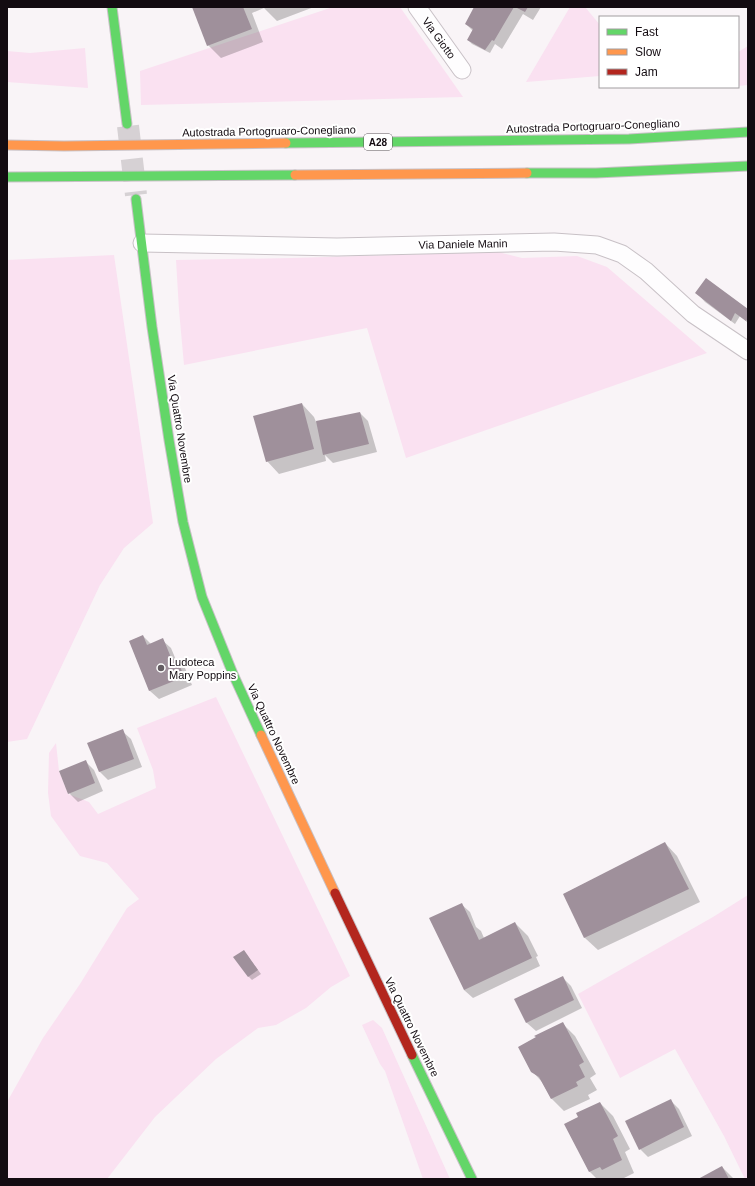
<svg xmlns="http://www.w3.org/2000/svg" width="755" height="1186" font-family="Helvetica,sans-serif">
	<style>
		.green { fill: #fae1f1 }
		.shadow { fill: #0003 }
		.building { fill: #9f909b }
		.lines { fill: none; stroke-linecap: round; stroke-linejoin: round }
		.secondary-tunnel { stroke: #d6d1d4; stroke-width: 22; stroke-dasharray: 22 11; stroke-linecap: butt }
		.street-casing { stroke: #c8c1c6; stroke-width: 19 }
		.fast-casing { stroke: #c8c1c6; stroke-width: 11 }
		.slow-casing { stroke: #c8c1c6; stroke-width: 11 }
		.jam-casing { stroke: #c8c1c6; stroke-width: 11 }
		.street { stroke: #fefdfe; stroke-width: 17 }
		.fast { stroke: #63d668; stroke-width: 9 }
		.slow { stroke: #ff974d; stroke-width: 9 }
		.jam { stroke: #b3261e; stroke-width: 9 }
		.poi-dot { fill: #645d62; stroke: #fff; stroke-width: 1.5 }
		.labels { text-anchor: middle; stroke-width: 4; stroke-linejoin: round; paint-order: stroke }
		.shield { fill: #fff; stroke: #5a5458; stroke-width: 1 }
		.shield-label { font-size: 10px; font-weight: bold; fill: #130b11 }
		.street-label { font-size: 11px; fill: #130b11; stroke: #fff }
		.poi-label { font-size: 11px; fill: #130b11; stroke: #fff; text-anchor: start }
	</style>
	<rect width="100%" height="100%" fill="#f9f4f7"/>
	<g class="green">
		<polygon points="333,7 400,7 463,97 141,105 140,71"/>
		<polygon points="570,7 585,7 600,25 600,76 526,82"/>
		<polygon points="748,46 748,85 738,86 738,52"/>
		<polygon points="85,48 88,88 7,82 7,51 30,53"/>
		<polygon points="498,252 522,258 577,256 607,267 707,353 406,458 367,328 184,365 179,310 176,260 291,258"/>
		<polygon points="114,255 153,523 124,548 100,585 27,739 7,742 7,260"/>
		<polygon points="216,697 350,976 331,987 306,1008 276,1025 258,1028 216,1059 155,1117 107,1179 7,1179 7,1102 43,1038 80,984 127,908 139,899 107,863 80,856 51,816 48,793 49,753 56,743 59,771 68,794 89,802 98,814 156,788 153,770 137,728"/>
		<polygon points="748,895 748,1179 745,1179 741,1171 724,1136 675,1049 620,1078 578,994 713,917"/>
		<polygon points="373,1020 382,1028 450,1179 423,1179 385,1071 380,1064 362,1025"/>
	</g>
	<g class="shadow">
		<polygon points="194,7 314,7 277,21 264,8 252,13 263,42 221,58 208,45"/>
		<polygon points="475,7 541,7 533,20 523,14 502,49 495,44 490,53 472,44 468,40 473,31 466,24"/>
		<polygon points="697,293 748,310 748,323 740,316 735,324 705,302"/>
		<polygon points="302,404 314,417 316,422 360,413 368,421 377,452 333,463 325,455 326,461 279,474 267,461"/>
		<polygon points="143,636 151,644 162,640 171,648 176,660 185,668 192,685 159,699 150,691 130,641"/>
		<polygon points="122,731 131,739 142,767 108,780 100,772 89,744"/>
		<polygon points="86,762 94,770 103,791 78,802 69,793"/>
		<polygon points="665,843 677,856 700,902 598,950 585,938 564,894"/>
		<polygon points="461,904 470,912 476,927 481,931 484,938 515,923 528,936 538,956 536,957 540,966 473,998 464,990"/>
		<polygon points="244,951 261,974 252,980 248,976"/>
		<polygon points="562,977 571,986 582,1008 536,1031 527,1023 516,1000"/>
		<polygon points="562,1023 575,1036 596,1074 590,1078 597,1090 588,1095 590,1099 564,1111 551,1098 542,1082 532,1071"/>
		<polygon points="670,1100 679,1109 692,1136 648,1157 640,1149"/>
		<polygon points="600,1103 613,1116 630,1149 625,1152 634,1173 622,1179 597,1179 589,1171"/>
		<polygon points="722,1167 734,1179 700,1179"/>
	</g>
	<g class="building">
		<polygon points="192,7 243,7 252,29 207,46"/>
		<polygon points="474,7 514,7 494,41 492,40 485,50 467,40 473,29 465,24"/>
		<polygon points="515,7 528,7 525,12"/>
		<polygon points="706,278 748,309 748,318 746,321 735,313 731,321 695,293"/>
		<polygon points="302,403 314,449 266,462 253,416"/>
		<polygon points="360,412 369,444 323,455 316,421"/>
		<polygon points="143,635 147,645 163,638 172,660 177,658 184,677 149,691 129,641"/>
		<polygon points="123,729 134,759 99,772 87,743"/>
		<polygon points="86,760 95,783 68,794 59,771"/>
		<polygon points="665,842 689,889 584,938 563,894"/>
		<polygon points="462,903 479,940 515,922 532,958 464,990 429,918"/>
		<polygon points="244,950 258,970 248,977 233,957"/>
		<polygon points="563,976 574,1000 526,1023 514,999"/>
		<polygon points="563,1022 584,1062 579,1065 585,1077 576,1082 578,1086 551,1099 539,1077 531,1072 518,1047 536,1037 534,1036"/>
		<polygon points="671,1099 684,1127 639,1150 625,1121"/>
		<polygon points="600,1102 618,1136 613,1139 622,1160 602,1170 600,1167 589,1172 564,1124 578,1117 576,1113"/>
		<polygon points="722,1166 729,1179 698,1179"/>
	</g>
	<g class="lines">
		<polyline class="secondary-tunnel" points="128,126 136,195"/>
		<g class="street-casing">
			<g id="street">
				<polyline points="417,7 462,70"/>
				<polyline points="142,243 337,247 554,242 597,245 622,254 646,271 693,314 748,351"/>
			</g>
		</g>
		<g class="fast-casing">
			<g id="fast">
				<polyline points="112,7 127,124"/>
				<polyline points="286,143 629,139 748,132"/>
				<polyline points="527,173 596,173 748,166"/>
				<polyline points="7,177 295,175"/>
				<polyline points="136,199 152,327 169,440 183,522 202,597 233,674 261,735"/>
				<polyline points="412,1055 472,1179"/>
			</g>
		</g>
		<g class="slow-casing">
			<g id="slow">
				<polyline points="7,145 64,146 286,143"/>
				<polyline points="295,175 527,173"/>
				<polyline points="261,735 335,893"/>
			</g>
		</g>
		<g class="jam-casing">
			<polyline id="jam" points="335,893 412,1055"/>
		</g>
		<use href="#street" class="street"/>
		<use href="#fast" class="fast"/>
		<use href="#slow" class="slow"/>
		<use href="#jam" class="jam"/>
	</g>
	<circle class="poi-dot" cx="161" cy="668" r="4"/>
	<g class="labels">
		<rect class="shield" x="364" y="134" width="28" height="16" rx="3"/>
		<g class="shield-label">
			<text x="378" y="146">A28</text>
		</g>
		<g class="street-label">
			<text transform="translate(439 38) rotate(54)" y="4">Via Giotto</text>
			<text transform="translate(593 126) rotate(-2)" y="4">Autostrada Portogruaro-Conegliano</text>
			<text transform="translate(269 131) rotate(-1)" y="4">Autostrada Portogruaro-Conegliano</text>
			<text transform="translate(463 244) rotate(-1)" y="4">Via Daniele Manin</text>
			<text transform="translate(180 429) rotate(81)" y="4">Via Quattro Novembre</text>
			<text transform="translate(274 734) rotate(65)" y="4">Via Quattro Novembre</text>
			<text transform="translate(412 1027) rotate(64)" y="4">Via Quattro Novembre</text>
		</g>
		<g class="poi-label">
			<text x="169" y="666">Ludoteca<tspan x="169" dy="13">Mary Poppins</tspan></text>
		</g>
	</g>
	<rect width="755" height="1186" fill="none" stroke="#130b11" stroke-width="16"/>
	<rect x="599" y="16" width="140" height="72" fill="#ffffff" stroke="#a19da0"/>
	<rect x="607" y="29" width="20" height="6" fill="#63d668" stroke="#a19da0"/>
	<text x="635" y="36" font-size="12" fill="#130b11">Fast</text>
	<rect x="607" y="49" width="20" height="6" fill="#ff974d" stroke="#a19da0"/>
	<text x="635" y="56" font-size="12" fill="#130b11">Slow</text>
	<rect x="607" y="69" width="20" height="6" fill="#b3261e" stroke="#a19da0"/>
	<text x="635" y="76" font-size="12" fill="#130b11">Jam</text>
</svg>
